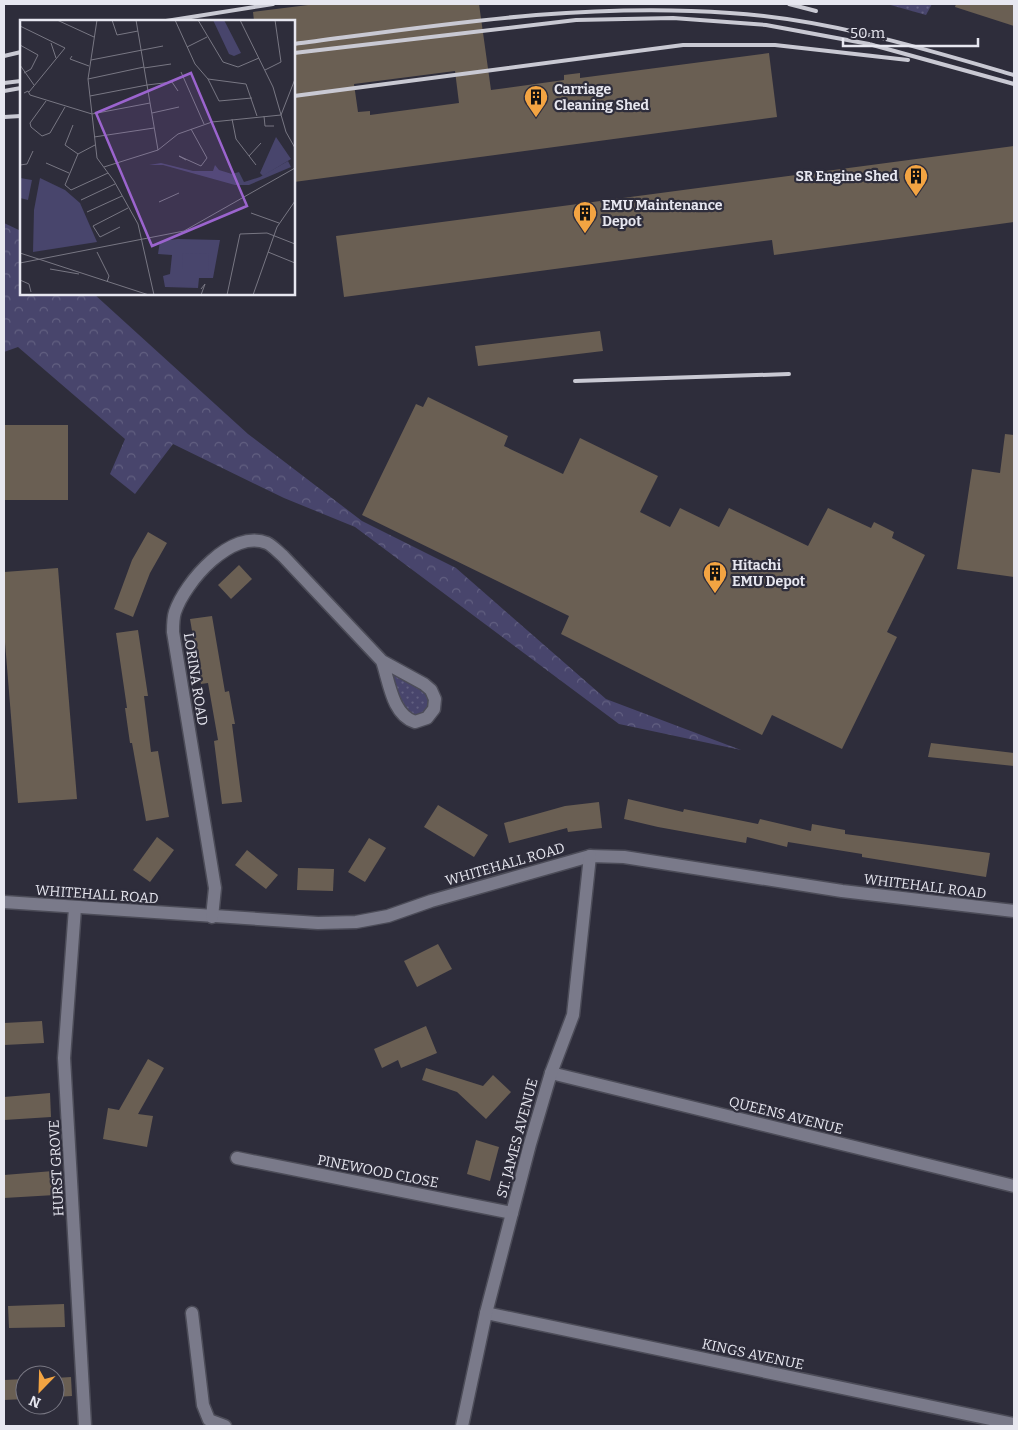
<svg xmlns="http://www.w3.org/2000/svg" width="1018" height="1430" font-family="Bitter,serif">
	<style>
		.green { fill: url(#green-dots) }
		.forest { fill: url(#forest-crowns) }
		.building { fill: #6a5f53; fill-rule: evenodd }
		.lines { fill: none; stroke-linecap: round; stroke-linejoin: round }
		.minor-casing { stroke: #4c4c58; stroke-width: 15 }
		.minor { stroke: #7a7a8a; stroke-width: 12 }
		.rail { stroke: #c9c9d3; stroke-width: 4 }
		.labels { text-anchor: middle; stroke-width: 4.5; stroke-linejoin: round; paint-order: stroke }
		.poi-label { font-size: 14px; font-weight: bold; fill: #e7e7f0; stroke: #2e2d3b; text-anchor: start }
		.street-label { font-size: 14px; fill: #e7e7f0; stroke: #2e2d3b }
		.inset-road { fill: none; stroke: #787783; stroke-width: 1 }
		.view { fill: #9b64ce; fill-opacity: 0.15; stroke: #9b64ce; stroke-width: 2.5 }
		.inset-edge { fill: none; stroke: #e7e7f0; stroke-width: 2.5 }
	</style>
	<defs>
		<pattern id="green-dots" width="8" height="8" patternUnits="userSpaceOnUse" patternTransform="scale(1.25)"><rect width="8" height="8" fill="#48456c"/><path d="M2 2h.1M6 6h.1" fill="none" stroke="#626081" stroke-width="1.8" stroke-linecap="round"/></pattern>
		<pattern id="forest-crowns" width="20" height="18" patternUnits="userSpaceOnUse" patternTransform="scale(1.25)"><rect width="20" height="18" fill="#48456c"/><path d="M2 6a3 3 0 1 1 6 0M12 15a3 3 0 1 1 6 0" fill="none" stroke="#626081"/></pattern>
	</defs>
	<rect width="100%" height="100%" fill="#2e2d3b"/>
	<g class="green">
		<polygon points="887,4 932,4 926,15"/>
		<path d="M391 671C402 677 420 683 427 694 435 705 420 724 409 714 398 703 395 685 391 671Z"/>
	</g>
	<polygon class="forest" points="4,223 21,231 21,294 94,294 248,434 362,521 456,568 606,699 741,750 619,724 355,527 284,498 173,444 135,494 110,474 125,439 18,347 4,352"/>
	<g class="building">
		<path d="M316 4H479L491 90 564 80V75L580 73V78L769 53 777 117 294 182V124H296L294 110V21H254L253 12ZM455 71 459 103 370 115V111L358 112 354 84Z"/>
		<polygon points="956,4 1014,4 1014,26 955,7"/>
		<polygon points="1014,146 1014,222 774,255 772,240 344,297 336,236"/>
		<polygon points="600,331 603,351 478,366 475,346"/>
		<polygon points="428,397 508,436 504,446 563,474 580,438 658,476 640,512 670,527 680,508 719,527 729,508 808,546 828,508 871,528 874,522 894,532 892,538 925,555 887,632 897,637 842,749 772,715 762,735 561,634 569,616 362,515 416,404 423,407"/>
		<rect x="4" y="425" width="64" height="75"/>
		<polygon points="1005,434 1014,435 1014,577 957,569 972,469 1000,473"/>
		<polygon points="148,532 167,543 150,573 133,617 114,609 132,560"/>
		<polygon points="239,565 252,579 231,599 218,585"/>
		<polygon points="58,568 77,799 18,803 4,630 4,572"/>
		<polygon points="212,616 225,692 229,691 235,724 232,724 242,802 222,804 214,741 218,740 208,683 201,684 190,619"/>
		<polygon points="138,630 148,696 144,696 151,752 158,751 169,817 146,821 132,743 130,743 125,708 127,708 116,633"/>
		<polygon points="931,743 1014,753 1014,766 928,757"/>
		<polygon points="628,799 683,812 684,809 758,824 760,819 811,831 812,824 845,830 845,834 990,853 986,877 862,857 862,854 788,842 787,847 747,837 746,843 658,827 624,819"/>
		<polygon points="599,802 602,828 568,832 567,828 509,843 504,823 565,806"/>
		<polygon points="438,805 488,835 474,857 424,827"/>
		<polygon points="157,837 174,850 150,882 133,870"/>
		<polygon points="369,838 386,848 365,882 348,872"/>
		<polygon points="247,850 278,875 266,889 235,865"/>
		<polygon points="298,868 334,869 333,891 297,890"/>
		<polygon points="438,944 452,969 417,987 404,961"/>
		<polygon points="42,1021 44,1043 4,1045 4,1023"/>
		<polygon points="426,1026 437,1053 401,1068 398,1060 382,1068 374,1049"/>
		<polygon points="148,1059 164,1068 138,1114 153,1116 147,1147 103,1139 108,1108 119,1110"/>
		<polygon points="426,1068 483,1086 493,1075 511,1092 486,1119 457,1092 422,1080"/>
		<polygon points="50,1093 51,1117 4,1120 4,1097"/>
		<polygon points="476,1140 499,1147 490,1181 467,1174"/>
		<polygon points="53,1171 55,1195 4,1198 4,1175"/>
		<polygon points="64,1304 65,1327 9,1328 8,1306"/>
		<polygon points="71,1377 72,1396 55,1397 55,1378"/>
		<polygon points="25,1379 25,1399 4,1400 4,1380"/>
	</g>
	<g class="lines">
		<g class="minor-casing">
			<g id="minor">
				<polyline points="4,902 318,923 356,922 388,916 431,901 590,856 624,857 842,891 1014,911"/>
				<polyline points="75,908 64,1058 85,1426"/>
				<path d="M212 917 215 888 173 632C173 626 173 618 175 612 185 582 232 528 267 543 273 546 278 552 283 556L382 661 424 684 431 690 435 699 434 709 427 718 415 722C392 715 389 681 382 661"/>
				<polyline points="551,1073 1014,1186"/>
				<polyline points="237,1158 512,1213"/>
				<polyline points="192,1313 203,1405 209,1420 225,1426"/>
				<polyline points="486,1313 1014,1424"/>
				<polyline points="462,1426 486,1313 530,1144 551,1073 573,1015 590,856"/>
			</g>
		</g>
		<use href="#minor" class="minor"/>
		<g class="rail">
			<polyline points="789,4 816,11"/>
			<polyline points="166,21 273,4"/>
			<path d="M294 44C440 25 582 2 730 13 827 19 922 48 1014 75"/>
			<polyline points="294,53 576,20 673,18 766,25 869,44 1014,84"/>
			<polyline points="4,56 21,52"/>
			<polyline points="4,83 21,81"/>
			<polyline points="4,91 21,88"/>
			<polyline points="294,96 683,45 775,45 908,60"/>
			<polyline points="4,117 21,116"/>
			<polyline points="575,381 789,374"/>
		</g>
	</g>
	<defs>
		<g id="building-pin" transform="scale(1.25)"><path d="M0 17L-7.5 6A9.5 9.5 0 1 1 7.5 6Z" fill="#f3a442" stroke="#2e2d3b"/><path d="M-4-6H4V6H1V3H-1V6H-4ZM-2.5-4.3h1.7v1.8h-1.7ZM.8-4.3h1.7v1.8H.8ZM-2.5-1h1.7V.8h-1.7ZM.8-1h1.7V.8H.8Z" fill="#111"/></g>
	</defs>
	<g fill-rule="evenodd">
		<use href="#building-pin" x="536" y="97"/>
		<use href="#building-pin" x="916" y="176"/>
		<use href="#building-pin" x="585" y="213"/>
		<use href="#building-pin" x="715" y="573"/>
	</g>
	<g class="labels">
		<g class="poi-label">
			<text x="554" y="94">Carriage<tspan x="554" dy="16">Cleaning Shed</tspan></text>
			<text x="898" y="181" text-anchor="end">SR Engine Shed</text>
			<text x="602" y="210">EMU Maintenance<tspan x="602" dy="16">Depot</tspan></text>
			<text x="732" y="570">Hitachi<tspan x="732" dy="16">EMU Depot</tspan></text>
		</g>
		<g class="street-label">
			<text transform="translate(196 679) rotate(81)" y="5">LORINA ROAD</text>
			<text transform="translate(505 864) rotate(-16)" y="5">WHITEHALL ROAD</text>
			<text transform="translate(925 886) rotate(7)" y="5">WHITEHALL ROAD</text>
			<text transform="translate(97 894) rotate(4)" y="5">WHITEHALL ROAD</text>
			<text transform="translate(786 1115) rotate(14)" y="5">QUEENS AVENUE</text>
			<text transform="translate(517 1138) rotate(-75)" y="5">ST. JAMES AVENUE</text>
			<text transform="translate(56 1168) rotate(-93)" y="5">HURST GROVE</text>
			<text transform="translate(378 1171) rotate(11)" y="5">PINEWOOD CLOSE</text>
			<text transform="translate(753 1354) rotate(12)" y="5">KINGS AVENUE</text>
		</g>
	</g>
	<g transform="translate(20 20)">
		<rect width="275" height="275" fill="#2e2d3b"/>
		<path d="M193 0H204L221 33 214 36 209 34ZM256 117 271 139 243 156 240 153ZM20 158 45 170 60 183 77 222 13 232 14 190ZM158 219 200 220 193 258H179L178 268 145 267 143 256 150 254 152 235 138 234 140 221Z" fill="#48456c"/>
		<path d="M268 141 271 147 229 165H215L143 145H129L141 143 173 151H193L195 145 199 150 212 154 219 152 224 162 240 157Z" fill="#48456c"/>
		<path d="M0 158 12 160 8 180 0 178ZM163 233 189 234 188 250H162ZM152 258H178V267L152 266Z" fill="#48456c"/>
		<path class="inset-road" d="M37 0 74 17M77 0 68 59 77 138 94 161 118 204 134 275M92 0 97 15 118 11M116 0 138 130M155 0 175 44 188 59 226 64 237 96M178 0 203 42 218 47 239 38M220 0 253 67 266 112 275 128M0 6 45 28 9 72M31 23 36 38M0 25 18 35 11 49 4 53M167 27 187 17M52 36 50 39 69 46M71 40 143 26M0 45 14 65M124 48 151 44M245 50 261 42 255 0M161 52 184 104M68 59 124 47M188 59 199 81 232 78M127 65 152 62 158 71M4 73 8 71 10 75 72 94 130 83M70 76 127 65M26 81 10 103 11 107 22 116 30 113 45 87M132 93 159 87M244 96 245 106H254M212 99 216 119 236 145M53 105 45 125 58 134M74 117 134 108M75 125 58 134 45 165 51 170 88 153M229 136 241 123M166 140 159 136 181 146 187 138 171 109M26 143 49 153M0 145 7 144 13 131M84 147 138 130 158 114 192 102 261 95 275 59M61 180 95 164M139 182 159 173M67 192 102 176M231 193 259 203M100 207 80 217 73 206 108 188M77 232 89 256 87 262M248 232 275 243M0 233 129 275M0 243 164 211 275 148M30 249 59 254M0 260 9 264 11 272M181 269 185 264 181 275M207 275 220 214 247 213 275 224M233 275 257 207 275 181"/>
		<path class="view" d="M171 53 227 186 132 226 76 93Z"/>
		<rect width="275" height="275" class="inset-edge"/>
	</g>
	<rect width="1018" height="1430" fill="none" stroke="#e7e7f0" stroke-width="10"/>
	<g transform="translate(40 1390) rotate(203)"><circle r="24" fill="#2e2d3b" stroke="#787783"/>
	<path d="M0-4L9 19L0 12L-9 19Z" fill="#f3a442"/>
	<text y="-8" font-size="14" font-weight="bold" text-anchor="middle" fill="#e7e7f0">N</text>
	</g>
	<path d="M843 38v8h135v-8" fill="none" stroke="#e7e7f0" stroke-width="2.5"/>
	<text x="850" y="38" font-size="15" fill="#e7e7f0" stroke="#2e2d3b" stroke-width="4" paint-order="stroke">50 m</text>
</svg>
